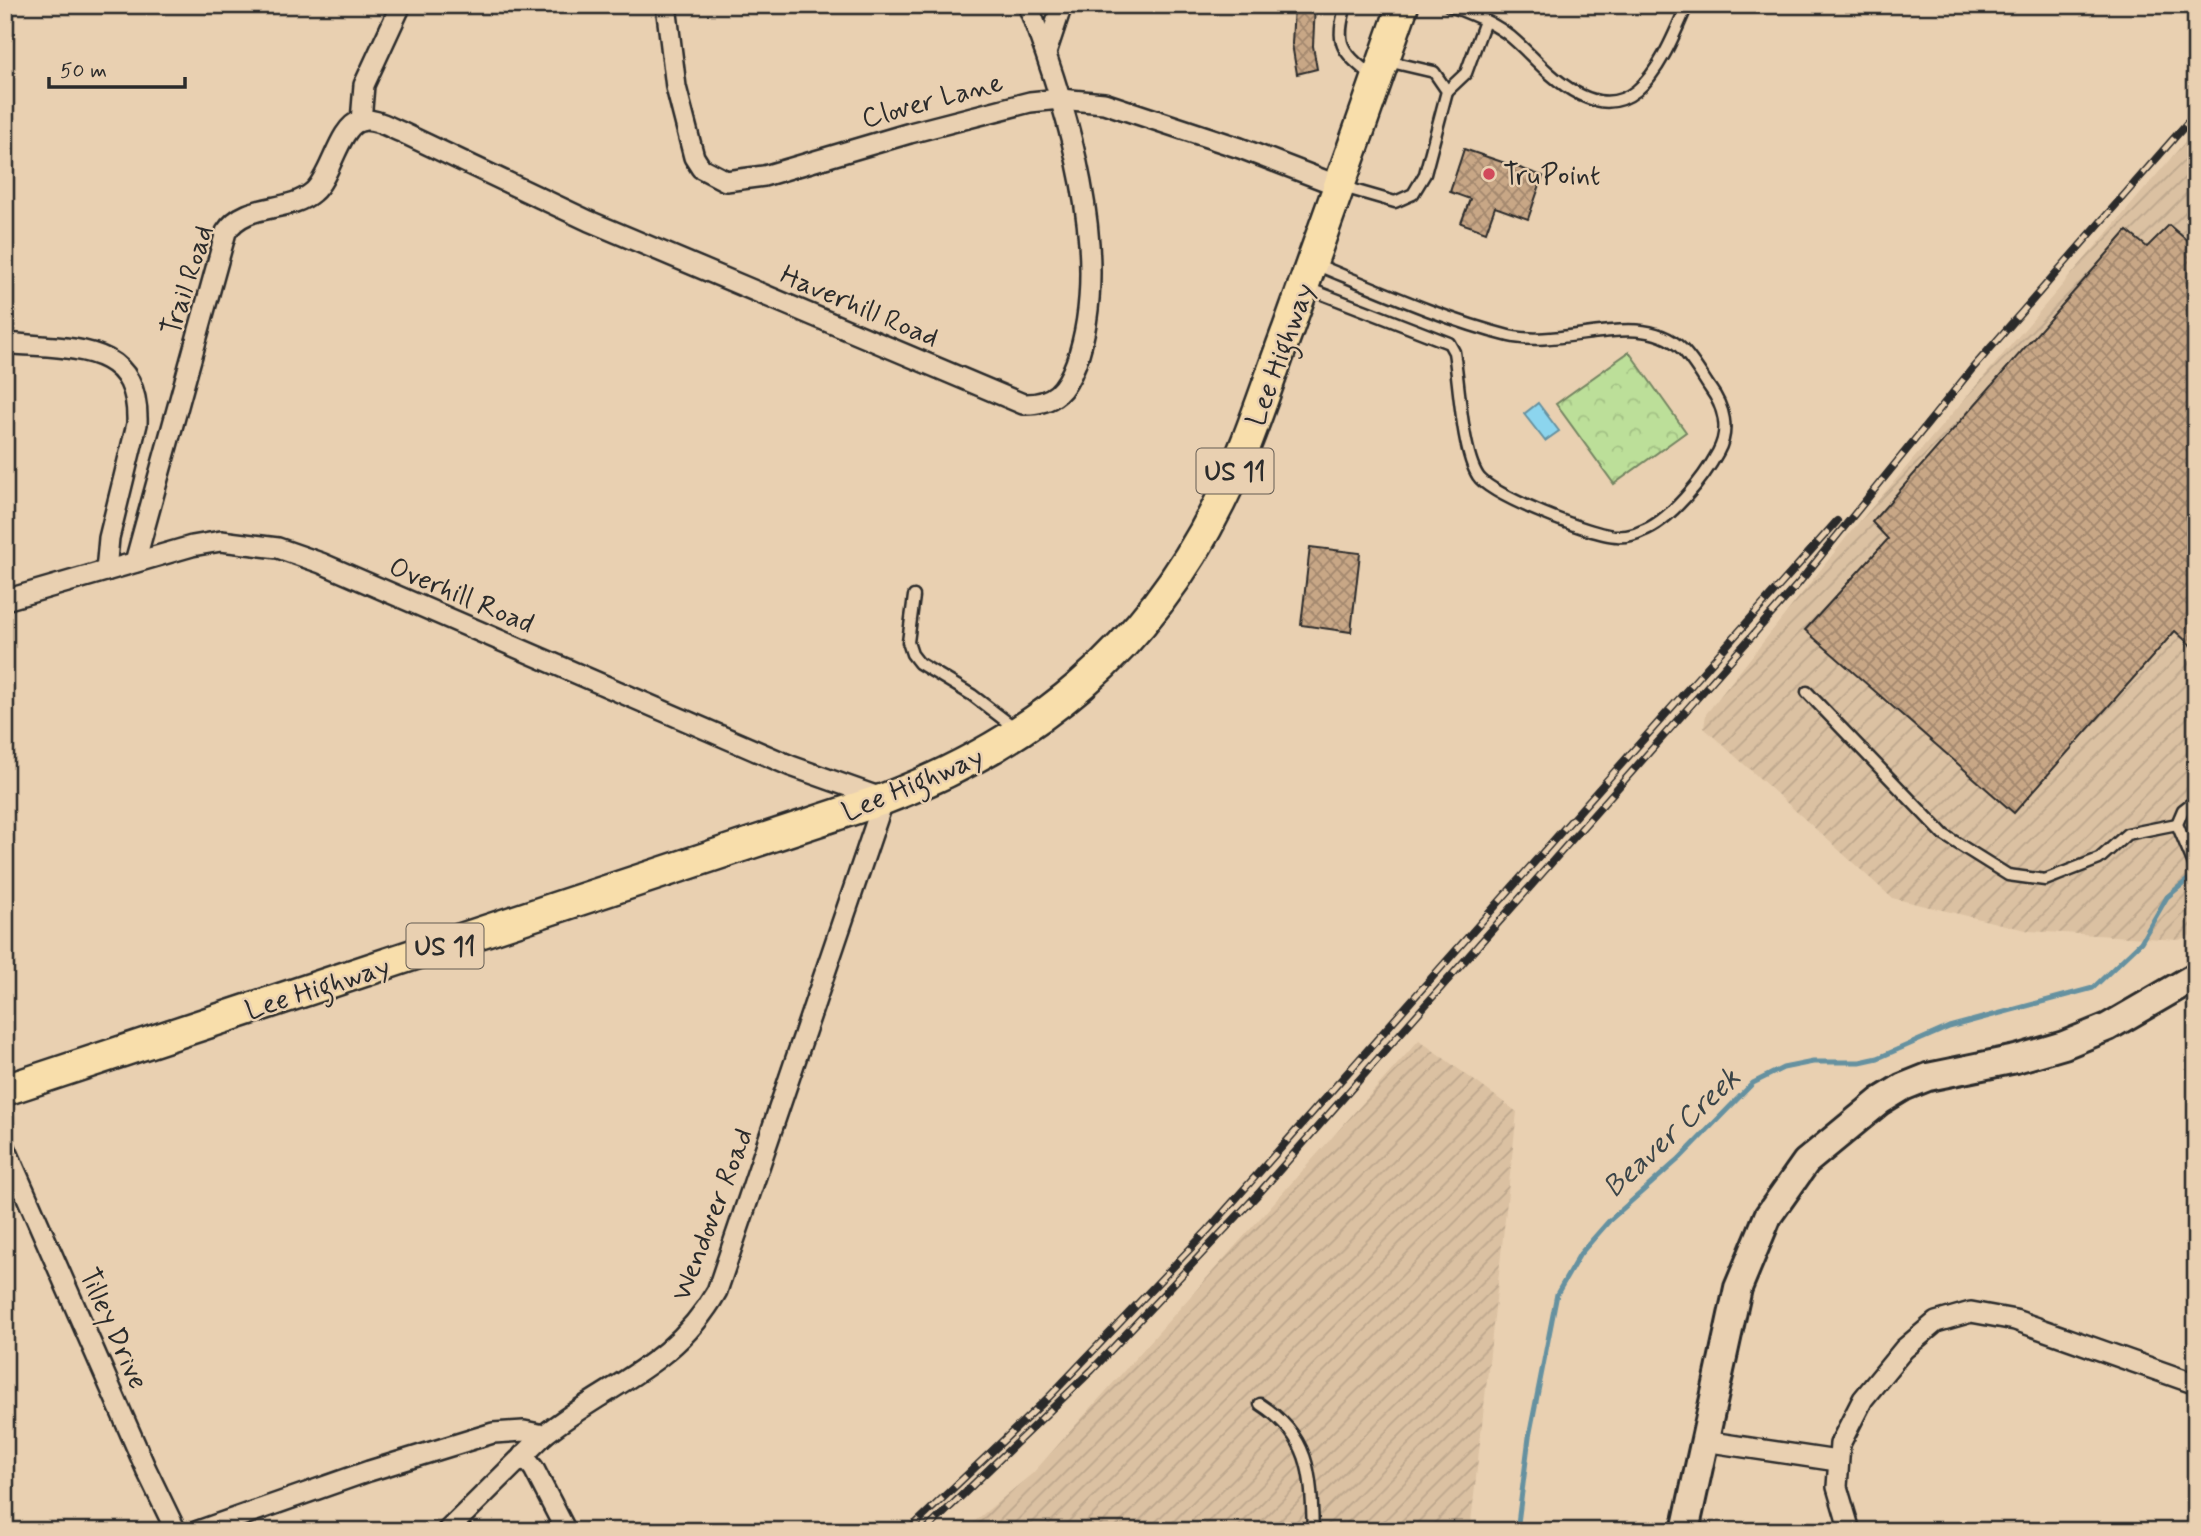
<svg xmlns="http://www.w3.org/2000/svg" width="2201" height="1536" font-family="Mynerve,sans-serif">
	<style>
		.industrial { fill: url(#industrial-furrows) }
		.forest { fill: url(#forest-crowns); stroke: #748562; stroke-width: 2 }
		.water { fill: #8cd5ee; stroke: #6591a0; stroke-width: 2 }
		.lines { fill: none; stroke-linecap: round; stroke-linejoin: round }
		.stream { stroke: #6591a0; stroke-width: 5 }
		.building { fill: url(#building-cross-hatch); stroke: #2b2b2b; stroke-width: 2 }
		.lane-casing { stroke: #2b2b2b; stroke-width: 15 }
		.street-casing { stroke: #2b2b2b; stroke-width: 24 }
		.secondary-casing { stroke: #2b2b2b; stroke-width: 32 }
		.primary-casing { stroke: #2b2b2b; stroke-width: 35 }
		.lane { stroke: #e9d0b1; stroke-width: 10 }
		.street { stroke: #e9d0b1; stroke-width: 19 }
		.secondary { stroke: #e9d0b1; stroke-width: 26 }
		.primary { stroke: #f8deab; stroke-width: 30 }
		.rail-casing { stroke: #2b2b2b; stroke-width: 8 }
		.rail { stroke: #e9d0b1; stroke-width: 5; stroke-dasharray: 16; stroke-linecap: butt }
		.poi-dot { fill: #d1495b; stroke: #e9d0b1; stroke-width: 2.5 }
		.labels { text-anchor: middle; stroke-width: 5; stroke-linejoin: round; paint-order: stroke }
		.shield { fill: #e9d0b1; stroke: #645c53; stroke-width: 2 }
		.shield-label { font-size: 26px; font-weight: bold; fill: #2b2b2b }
		.street-label { font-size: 28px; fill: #2b2b2b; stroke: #e9d0b1 }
		.poi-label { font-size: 28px; fill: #2b2b2b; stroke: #e9d0b1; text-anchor: start }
		.water-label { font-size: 30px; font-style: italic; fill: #3a4448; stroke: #e9d0b1 }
	</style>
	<defs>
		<pattern id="industrial-furrows" width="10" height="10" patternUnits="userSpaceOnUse" patternTransform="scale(1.75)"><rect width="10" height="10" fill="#dbc1a2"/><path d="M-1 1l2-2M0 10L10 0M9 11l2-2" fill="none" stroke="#bca68c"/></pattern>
		<pattern id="forest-crowns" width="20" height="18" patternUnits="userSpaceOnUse" patternTransform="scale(1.75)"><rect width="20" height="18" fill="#bcdf99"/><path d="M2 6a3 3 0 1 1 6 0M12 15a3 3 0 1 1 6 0" fill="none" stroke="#a2c084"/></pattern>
		<pattern id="building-cross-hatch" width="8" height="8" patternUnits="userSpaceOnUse" patternTransform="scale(1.75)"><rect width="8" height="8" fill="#c8a786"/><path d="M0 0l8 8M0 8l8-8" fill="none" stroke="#a3886e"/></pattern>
	</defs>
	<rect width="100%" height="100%" fill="#e9d0b1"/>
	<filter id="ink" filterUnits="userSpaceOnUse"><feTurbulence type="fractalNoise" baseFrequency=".0143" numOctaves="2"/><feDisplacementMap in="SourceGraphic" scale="14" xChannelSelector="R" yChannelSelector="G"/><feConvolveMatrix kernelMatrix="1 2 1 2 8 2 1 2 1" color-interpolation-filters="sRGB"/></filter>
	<g filter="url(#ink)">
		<g class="industrial">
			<polygon points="2196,129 2196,933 2179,940 2030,931 1892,898 1704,728 1706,714 1849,534"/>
			<polygon points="1419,1040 1517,1112 1470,1531 963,1531 1033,1473"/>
		</g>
		<polygon class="forest" points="1629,352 1686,432 1614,484 1556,404"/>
		<polygon class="water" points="1538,403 1559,431 1545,441 1524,414"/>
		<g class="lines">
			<polyline class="stream" points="1517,1531 1529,1437 1557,1294 1580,1254 1609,1221 1680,1158 1753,1083 1783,1068 1813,1062 1860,1062 1878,1058 1949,1027 2093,988 2141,942 2167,897 2196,873"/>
		</g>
		<g class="building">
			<polygon points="1294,5 1315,5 1313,46 1317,69 1297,74 1292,44"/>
			<polygon points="1464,149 1543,176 1528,219 1495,207 1486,232 1461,223 1470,199 1450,192"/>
			<polygon points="2169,225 2196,248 2196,650 2175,631 2014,813 1805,630 1888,539 1872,522 2127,231 2147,247"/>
			<polygon points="1310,547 1360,553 1351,632 1301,625"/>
		</g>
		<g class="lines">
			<g class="lane-casing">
				<g id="lane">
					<path d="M1346 5C1334 46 1342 51 1373 77"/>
					<path d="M1448 5C1468 13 1488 20 1506 33 1522 45 1534 60 1549 73 1627 142 1658 74 1687 5"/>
					<polyline points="1447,91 1466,73 1485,21"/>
					<polyline points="1343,187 1395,202 1413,194 1425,174 1447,91 1434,72 1387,61"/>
					<path d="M1307 288 1449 343 1454 352C1459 382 1462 452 1478 476 1490 495 1593 536 1617 536 1626 537 1634 535 1642 531 1670 521 1704 478 1718 452 1730 430 1724 407 1710 388 1702 376 1693 360 1682 349 1640 308 1564 349 1509 336 1445 320 1376 289 1315 264"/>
					<polyline points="914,596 908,642 912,654 919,663 972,695 1015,728"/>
					<polyline points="1807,692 1944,835 2008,875 2045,880 2099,859 2127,834 2177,824"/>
					<polyline points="2196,800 2183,810 2177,824 2196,869"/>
					<path d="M1260 1404C1311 1437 1311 1474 1313 1531"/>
				</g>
			</g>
			<g class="street-casing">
				<g id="street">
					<polyline points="666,5 676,87 694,157 701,168 726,181 764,176 910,133 1030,102 1060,99 1104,103 1240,148 1339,186"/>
					<polyline points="1046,53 1062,5"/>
					<polyline points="361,121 364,85 401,5"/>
					<path d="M5 343C69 350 140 339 137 424L109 538 106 571"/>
					<path d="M135 562 226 232C246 201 288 214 313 192 331 177 339 127 360 121 373 117 389 127 401 132L589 221 1023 404C1054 405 1066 390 1076 363 1114 256 1067 107 1028 5"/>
					<path d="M5 600 192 546 221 541 278 548 321 563 791 766 884 799 717 1291C673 1368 608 1383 544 1435L524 1431 493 1433 369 1471 198 1531"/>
					<polyline points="5,1147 146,1469 176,1531"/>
					<polyline points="1704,1441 1837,1461"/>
					<polyline points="523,1455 534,1469 566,1531"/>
					<polyline points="447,1531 544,1435"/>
					<polyline points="1850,1531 1837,1487 1840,1444 1863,1399 1904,1349 1936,1322 1971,1312 2015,1320 2196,1384"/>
				</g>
			</g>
			<g class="secondary-casing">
				<polyline id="secondary" points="1685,1531 1738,1288 1768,1216 1806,1162 1880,1101 1903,1087 1928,1077 2016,1059 2064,1045 2108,1027 2196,976"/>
			</g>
			<g class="primary-casing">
				<path id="primary" d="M5 1090 884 799C1036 741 1147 650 1220 502 1248 447 1266 387 1288 329 1327 222 1365 113 1403 5"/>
			</g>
			<use href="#lane" class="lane"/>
			<use href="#street" class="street"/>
			<use href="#secondary" class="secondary"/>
			<use href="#primary" class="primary"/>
			<g class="rail-casing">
				<g id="rail">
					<polyline points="908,1531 1049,1397 1208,1230 1837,521"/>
					<polyline points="925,1531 1092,1370 1260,1192 1798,584 1972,369 2196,113"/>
				</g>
			</g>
			<use href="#rail" class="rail"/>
		</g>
	</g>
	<circle class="poi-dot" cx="1489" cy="174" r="7"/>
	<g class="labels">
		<g class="shield">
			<rect x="1196.5" y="448.5" width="77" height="45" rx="5"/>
			<rect x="406.5" y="923.5" width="77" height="45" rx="5"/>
		</g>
		<g class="shield-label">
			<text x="1235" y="480">US 11</text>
			<text x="445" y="955">US 11</text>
		</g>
		<g class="street-label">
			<text transform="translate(932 99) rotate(-15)" y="10">Clover Lane</text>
			<text transform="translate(186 280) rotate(-72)" y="10">Trail Road</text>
			<text transform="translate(860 305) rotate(23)" y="10">Haverhill Road</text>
			<text transform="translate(1279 354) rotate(-70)" y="10">Lee Highway</text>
			<text transform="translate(462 594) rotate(23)" y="10">Overhill Road</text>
			<text transform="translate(912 783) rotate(-23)" y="10">Lee Highway</text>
			<text transform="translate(317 987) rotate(-18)" y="10">Lee Highway</text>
			<text transform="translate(711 1214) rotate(-69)" y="10">Wendover Road</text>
			<text transform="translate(115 1328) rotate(66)" y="10">Tilley Drive</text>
		</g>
		<g class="poi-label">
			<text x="1503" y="184">TruPoint</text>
		</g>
		<g class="water-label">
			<text transform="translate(1671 1132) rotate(-43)" y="10">Beaver Creek</text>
		</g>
	</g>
	<rect width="2201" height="1536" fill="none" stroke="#e9d0b1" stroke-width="28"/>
	<rect x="14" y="14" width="2173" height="1508" fill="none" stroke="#2b2b2b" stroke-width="2.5" filter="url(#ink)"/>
	<path d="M49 77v10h136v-10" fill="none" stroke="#2b2b2b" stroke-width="3.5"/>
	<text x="60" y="77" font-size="21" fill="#2b2b2b" stroke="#e9d0b1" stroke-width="5" paint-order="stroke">50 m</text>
</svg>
